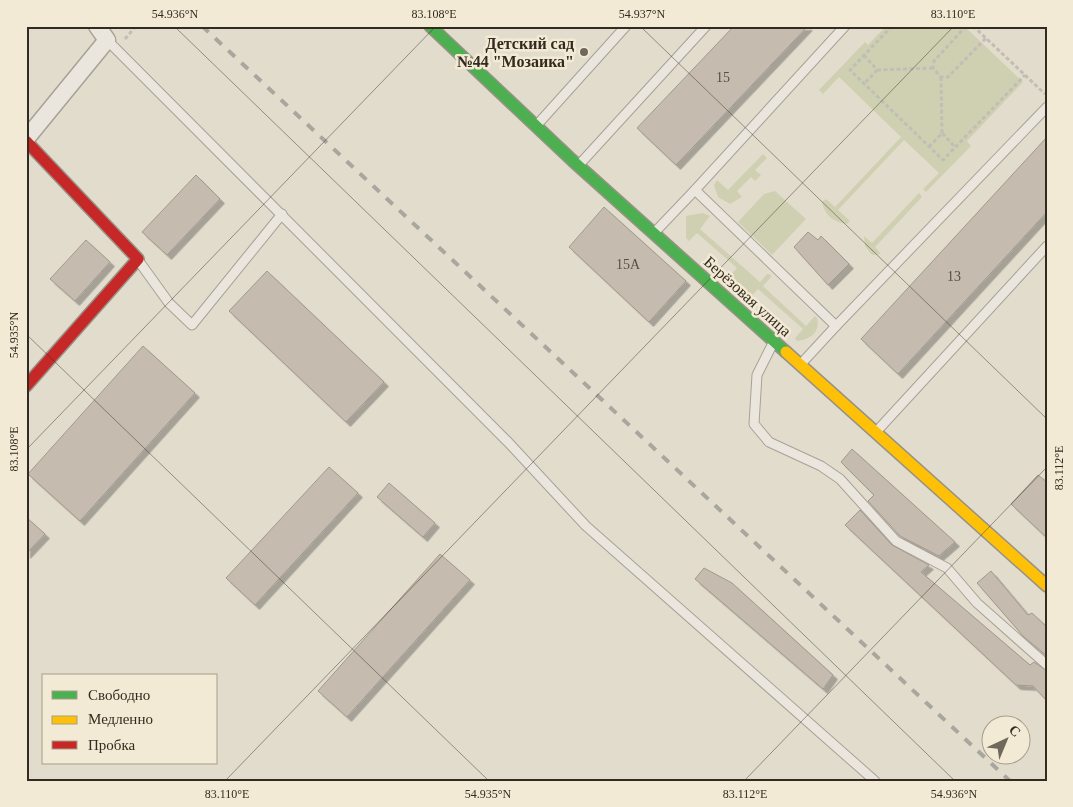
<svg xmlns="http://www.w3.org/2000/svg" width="1073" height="807" font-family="Georgia,serif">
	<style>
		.green { fill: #cfd0b1 }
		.building { fill: #c5bbae; stroke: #a2988d; filter: url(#shadow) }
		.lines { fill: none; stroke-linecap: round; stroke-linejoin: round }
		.lane-casing { stroke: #a7a196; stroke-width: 11 }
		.street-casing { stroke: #a7a196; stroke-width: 19 }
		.fast-casing { stroke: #979186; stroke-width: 14 }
		.slow-casing { stroke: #979186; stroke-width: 14 }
		.jam-casing { stroke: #979186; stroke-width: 14 }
		.path { stroke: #c2bdb5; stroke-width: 3; stroke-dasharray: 4 2.5; stroke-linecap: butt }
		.lane { stroke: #eae6de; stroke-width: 9 }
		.street { stroke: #eae6de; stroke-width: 16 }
		.fast { stroke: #4caf50; stroke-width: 11 }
		.slow { stroke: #ffc107; stroke-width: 11 }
		.jam { stroke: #c62828; stroke-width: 11 }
		.rail { stroke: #a9a69e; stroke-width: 4; stroke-dasharray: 9 9; stroke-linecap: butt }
		.ticks { fill: none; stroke: #342a1f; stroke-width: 1; stroke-opacity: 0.45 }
		.poi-dot { fill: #71685c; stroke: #f2ead4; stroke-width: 2 }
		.labels { text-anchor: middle; stroke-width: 5; stroke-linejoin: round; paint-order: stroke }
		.number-label { font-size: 14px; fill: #584e43 }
		.poi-label { font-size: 16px; font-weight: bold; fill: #342a1f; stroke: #f2ead4; text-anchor: end }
		.street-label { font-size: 16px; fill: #342a1f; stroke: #f2ead4 }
		.neatline { fill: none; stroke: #342a1f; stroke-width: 2 }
		.ticks-label { font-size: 12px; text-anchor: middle; fill: #342a1f }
	</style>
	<defs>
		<filter id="shadow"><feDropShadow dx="4.5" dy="4.5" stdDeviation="0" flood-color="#0004"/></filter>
	</defs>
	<rect width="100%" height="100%" fill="#e2dccd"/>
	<g class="green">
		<path d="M886 26H964L1023 82 967 141 971 146 926 192 923 189 939 173 904 140 838 210 850 221 847 224C833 222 825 216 822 202L826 199 835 207 901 137 839 77 823 94 819 90 865 42 868 45Z"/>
		<polygon points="763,154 767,158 755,170 761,175 755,181 751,177 737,191 742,197 730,204 718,197 714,185 717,180 728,190"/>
		<polygon points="775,191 806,219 772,255 738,222 764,194"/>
		<polygon points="919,193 922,197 875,247 881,254 872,255 865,246 864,236 872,243"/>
		<path d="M703 213 710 216 700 229 760 282 767 274 771 275V277L763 286 806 326 815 316 817 318C821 332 810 340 797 341L795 338 803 329 758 289 749 299 727 279 737 268 697 233 689 241 686 238V216Z"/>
	</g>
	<g class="building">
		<polygon points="734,26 808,26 676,165 637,128"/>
		<polygon points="1047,137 1047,212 898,374 861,339"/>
		<polygon points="196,175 220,199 167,255 142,232"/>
		<polygon points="604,207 686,281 649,322 569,247"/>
		<polygon points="808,232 818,240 821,236 849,264 828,285 794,247"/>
		<polygon points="86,240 110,262 75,301 50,279"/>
		<polygon points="267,271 384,382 346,422 229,311"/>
		<polygon points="143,346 195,393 80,521 28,474"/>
		<polygon points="852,449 955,542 939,556 900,536 868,501 874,495 841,462"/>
		<polygon points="329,467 358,493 255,605 226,578"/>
		<polygon points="1038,475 1047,482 1047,538 1011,504"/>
		<polygon points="389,483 435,523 423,537 377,497"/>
		<polygon points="860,510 892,545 929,565 921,572 1030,665 1034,662 1047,671 1047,701 1033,686 1016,685 845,525"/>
		<polygon points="26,517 45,534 26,554"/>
		<polygon points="440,554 470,580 347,717 318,691"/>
		<polygon points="704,568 732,583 833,675 823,689 695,579"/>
		<polygon points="991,571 1028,615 1032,613 1047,627 1047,656 1024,637 977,583"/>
	</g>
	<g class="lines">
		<g class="lane-casing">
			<g id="lane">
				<polyline points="845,26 695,190 836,326 1047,107"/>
				<polyline points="107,40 508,442 586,526 875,781"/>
				<polyline points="536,126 626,26"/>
				<polyline points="578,166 706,26"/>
				<polyline points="654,233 695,190"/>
				<polyline points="138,260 169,303 192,325 282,214"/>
				<polyline points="773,343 757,375 754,424 769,442 821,466 840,479 896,541 947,568 977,603 1047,665"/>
				<polyline points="800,365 836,326"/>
				<polyline points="876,432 1047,246"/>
			</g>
		</g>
		<g class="street-casing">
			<polyline id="street" points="26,139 107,40 97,26"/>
		</g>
		<g class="fast-casing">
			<polyline id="fast" points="430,26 573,161 786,352"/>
		</g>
		<g class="slow-casing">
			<polyline id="slow" points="786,352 1047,586"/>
		</g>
		<g class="jam-casing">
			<polyline id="jam" points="26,141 138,259 26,386"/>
		</g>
		<g class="path">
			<polyline points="892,26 850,70 943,160 1025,75"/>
			<polyline points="966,26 934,61 933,68 941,77 948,77 986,38"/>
			<polyline points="973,26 1045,94"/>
			<polyline points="125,39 136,26"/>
			<polyline points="864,55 877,70 864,84"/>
			<polyline points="877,70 933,68"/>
			<polyline points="941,77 942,133"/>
			<polyline points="929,147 942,133 955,147"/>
		</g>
		<use href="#lane" class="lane"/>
		<use href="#street" class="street"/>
		<use href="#fast" class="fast"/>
		<use href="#slow" class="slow"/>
		<use href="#jam" class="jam"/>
		<polyline class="rail" points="202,26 1010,781"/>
	</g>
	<path class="ticks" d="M174 26 955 781M640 26 1047 419M26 334 489 781M26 450 436 26M225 781 954 26M744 781 1047 467"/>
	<circle class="poi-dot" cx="584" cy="52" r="5"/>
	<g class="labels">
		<g class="number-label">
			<text x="723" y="82">15</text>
			<text x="628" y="269">15А</text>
			<text x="954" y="281">13</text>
		</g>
		<g class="poi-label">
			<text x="574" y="49">Детский сад<tspan x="574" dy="18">№44 "Мозаика"</tspan></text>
		</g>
		<g class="street-label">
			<text transform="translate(748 296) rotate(42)" y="6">Берёзовая улица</text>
		</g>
	</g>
	<rect width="1073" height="807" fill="none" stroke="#f2ead4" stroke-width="55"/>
	<rect x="42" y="674" width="175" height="90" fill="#f2ead4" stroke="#a69d8c"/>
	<rect x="52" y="691" width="25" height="8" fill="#4caf50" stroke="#a69d8c"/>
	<text x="88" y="700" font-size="15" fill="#342a1f">Свободно</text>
	<rect x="52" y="716" width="25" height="8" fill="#ffc107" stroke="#a69d8c"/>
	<text x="88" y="724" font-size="15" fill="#342a1f">Медленно</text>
	<rect x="52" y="741" width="25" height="8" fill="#c62828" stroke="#a69d8c"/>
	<text x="88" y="750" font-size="15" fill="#342a1f">Пробка</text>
	<g transform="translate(1006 740) rotate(44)"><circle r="24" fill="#f2ead4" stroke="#a69d8c"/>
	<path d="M0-4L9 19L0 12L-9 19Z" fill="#71685c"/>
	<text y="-8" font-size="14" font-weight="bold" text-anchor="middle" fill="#342a1f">С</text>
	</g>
	<rect x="28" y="28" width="1018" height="752" class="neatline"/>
	<g class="ticks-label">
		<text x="175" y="18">54.936°N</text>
		<text x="434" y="18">83.108°E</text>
		<text x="642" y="18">54.937°N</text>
		<text x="953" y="18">83.110°E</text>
		<text transform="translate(14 335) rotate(-90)" y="4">54.935°N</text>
		<text transform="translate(14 449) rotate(-90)" y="4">83.108°E</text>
		<text transform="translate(1059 468) rotate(-90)" y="4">83.112°E</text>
		<text x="227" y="798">83.110°E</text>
		<text x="488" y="798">54.935°N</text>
		<text x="745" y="798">83.112°E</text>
		<text x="954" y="798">54.936°N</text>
	</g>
</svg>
